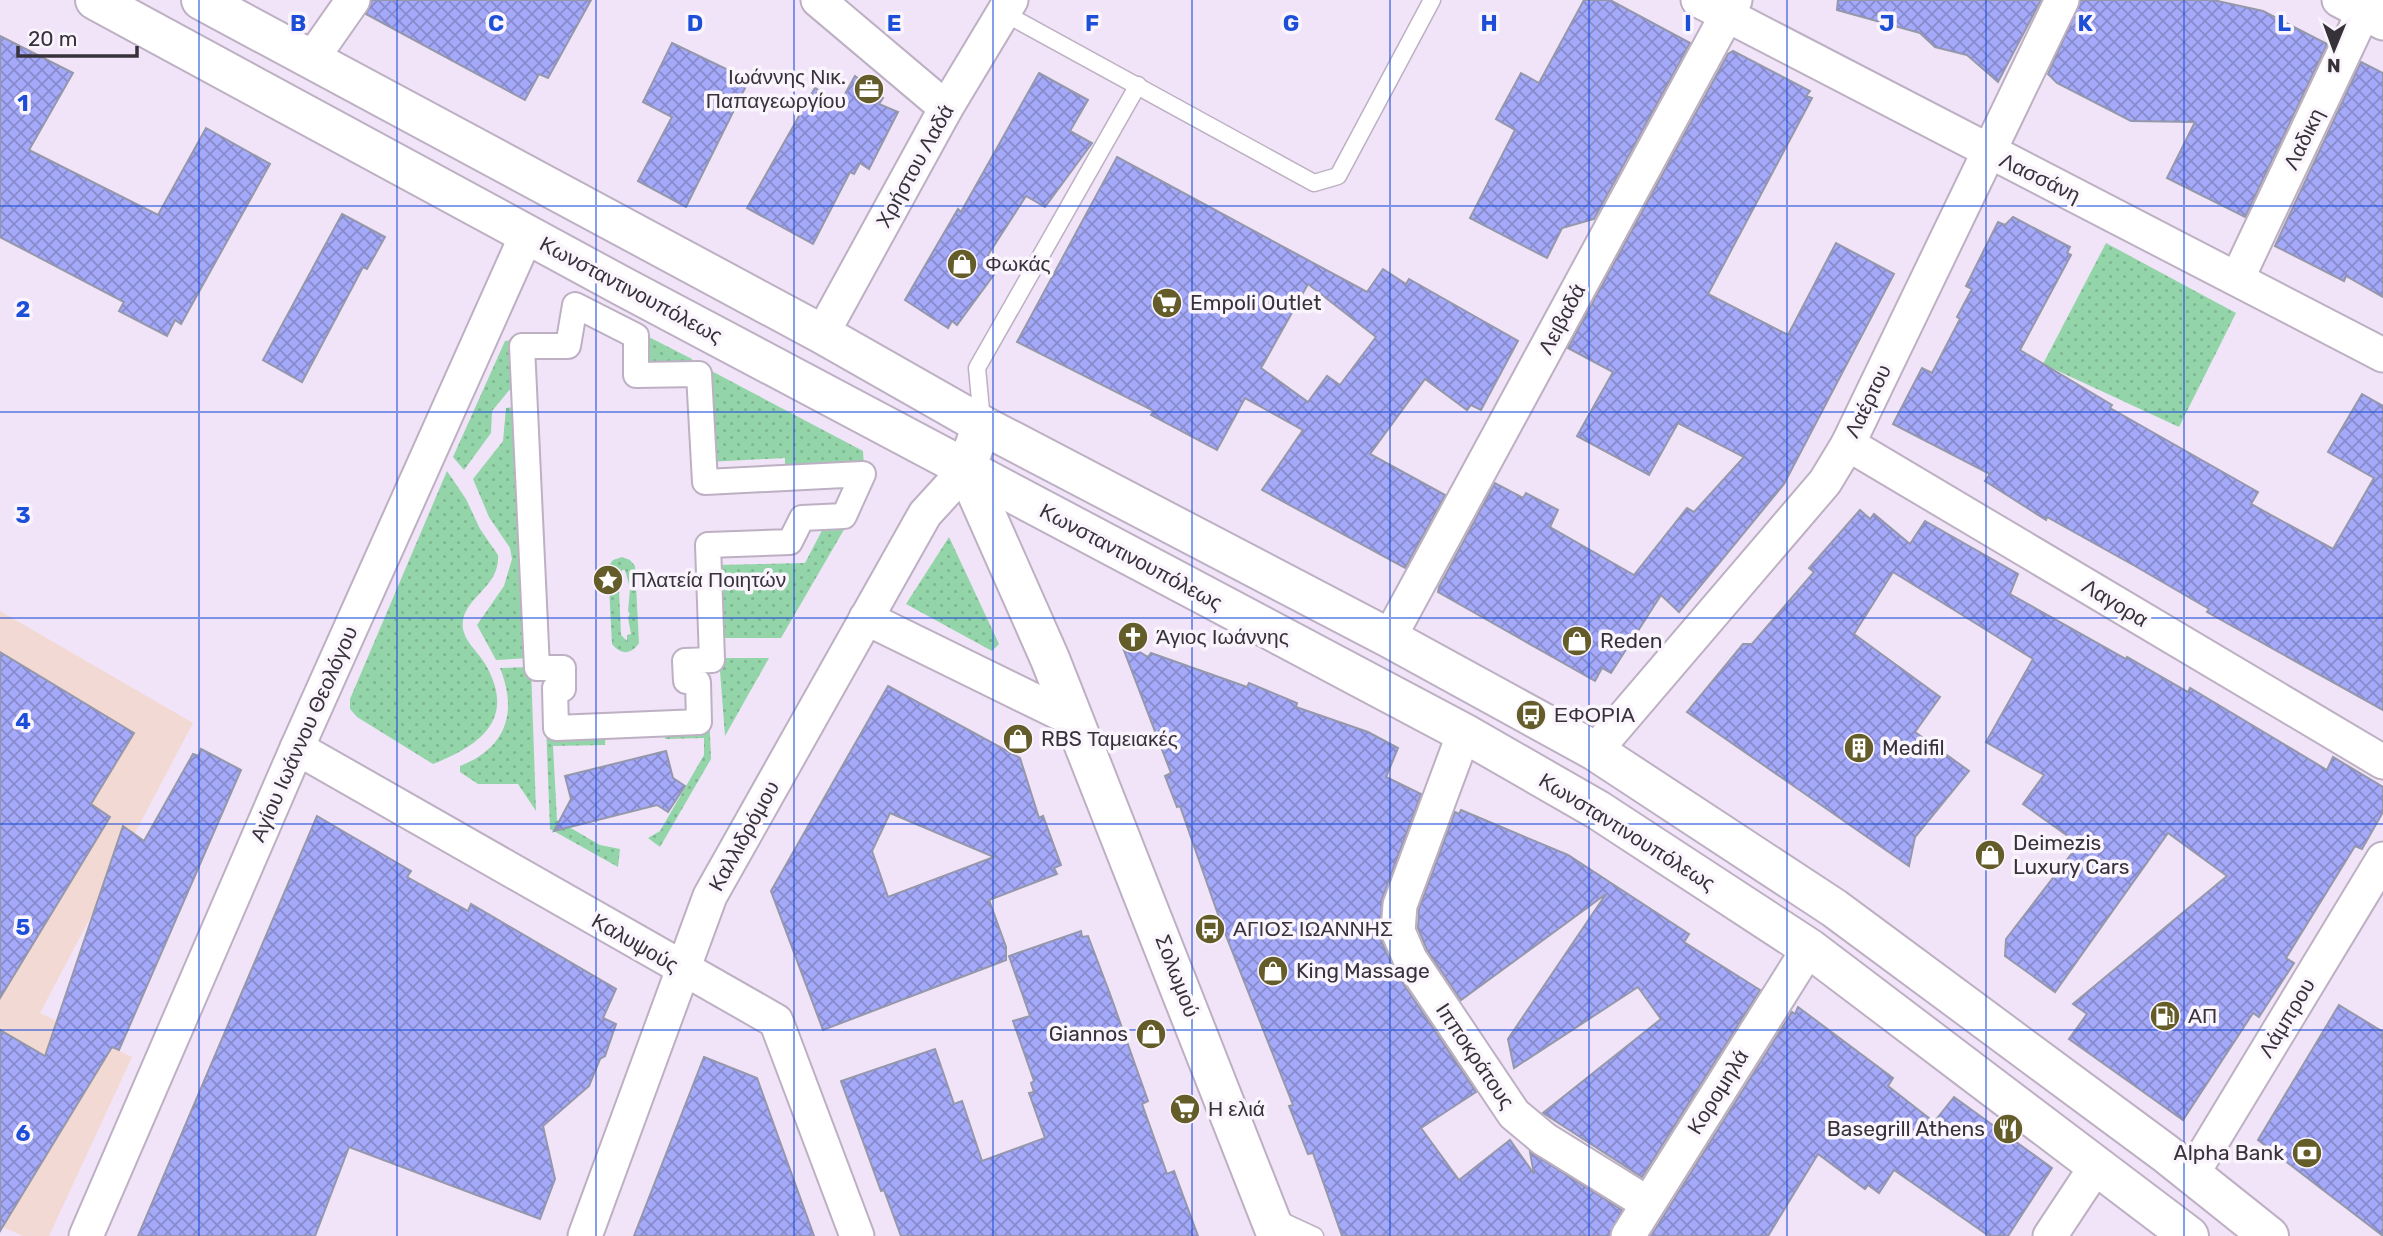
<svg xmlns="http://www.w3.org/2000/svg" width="2383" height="1236" font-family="Rubik,sans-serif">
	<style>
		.education { fill: #f3d9d3 }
		.green { fill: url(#green-dots); fill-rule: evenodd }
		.building { fill: url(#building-cross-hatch); stroke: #9597ab; stroke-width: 2; fill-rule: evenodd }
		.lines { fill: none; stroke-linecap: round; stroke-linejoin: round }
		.service-casing { stroke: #bdb0c3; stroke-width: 19 }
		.pedestrian-casing { stroke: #bdb0c3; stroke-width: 28 }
		.minor-casing { stroke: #bdb0c3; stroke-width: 37 }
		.tertiary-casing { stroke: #bdb0c3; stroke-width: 42 }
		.secondary-casing { stroke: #bdb0c3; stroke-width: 42 }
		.service { stroke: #fff; stroke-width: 16 }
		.pedestrian { stroke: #fff; stroke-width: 24 }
		.minor { stroke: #fff; stroke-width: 33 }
		.tertiary { stroke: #fff; stroke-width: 38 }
		.secondary { stroke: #fff; stroke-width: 38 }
		.grid { fill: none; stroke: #1d4ed8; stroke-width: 2; stroke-opacity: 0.55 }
		.labels { text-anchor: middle; stroke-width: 7; stroke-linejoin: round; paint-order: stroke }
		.poi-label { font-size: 21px; fill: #37323a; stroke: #faf4fd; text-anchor: start }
		.street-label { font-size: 21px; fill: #37323a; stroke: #faf4fd }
		.grid-label { font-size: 23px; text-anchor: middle; font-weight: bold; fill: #1d4ed8; stroke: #faf4fd; stroke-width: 7; stroke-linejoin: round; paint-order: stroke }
	</style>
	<defs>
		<pattern id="green-dots" width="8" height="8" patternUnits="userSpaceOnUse" patternTransform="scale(1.75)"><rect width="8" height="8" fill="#93d5a9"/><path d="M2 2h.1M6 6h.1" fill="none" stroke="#7fb792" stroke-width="1.8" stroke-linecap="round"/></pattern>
		<pattern id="building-cross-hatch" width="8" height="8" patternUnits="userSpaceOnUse" patternTransform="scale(1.75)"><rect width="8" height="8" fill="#a5a9f9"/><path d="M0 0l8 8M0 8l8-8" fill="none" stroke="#878acb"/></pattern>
	</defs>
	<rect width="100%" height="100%" fill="#f1e4f8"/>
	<polygon class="education" points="0,611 193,723 40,1013 132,1057 49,1236 23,1236 0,1226"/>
	<g class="green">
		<polygon points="2106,243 2236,313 2179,427 2043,364"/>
		<polygon points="639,332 692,359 693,371 639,371"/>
		<polygon points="515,340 516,382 492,411 491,433 464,470 453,457 505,341"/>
		<polygon points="704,367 863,451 864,470 785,474 785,458 709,462"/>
		<polygon points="520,406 529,658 496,660 477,625 504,586 512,559 510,548 489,517 473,479 503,441 506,408"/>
		<path d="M447 471 466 499 480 529 498 555C500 586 467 596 463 620 460 638 476 649 484 662 518 718 481 745 433 764L357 717 350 709V699Z"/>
		<polygon points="827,521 849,521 781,638 718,638 716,565 805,563"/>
		<polygon points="949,537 999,644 992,651 906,604"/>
		<path d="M622 557 630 560 635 566 639 643C631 655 621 655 612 644L608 567 613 560ZM622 570H625L630 588 628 612 630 613 628 618 631 634 627 635V641L621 635 619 589Z"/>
		<polygon points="719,658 769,658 725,736"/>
		<polygon points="707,663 711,759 660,847 648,838 660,831 704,755 704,738 665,739 665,727 703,726 701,679"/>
		<path d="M531 667 536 811 518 784H478L460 772V766C506 748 518 713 500 668Z"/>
		<polygon points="544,671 560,671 552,733 606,732 605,745 553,746 557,820 600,845 620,849 618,867 550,829"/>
	</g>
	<g class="building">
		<polygon points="372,0 591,0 548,78 539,74 525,100 366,14"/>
		<polygon points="1584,0 1610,0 1690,43 1594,219 1562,228 1547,258 1470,218 1515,130 1496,119 1521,73 1539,83"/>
		<polygon points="1838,0 2041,0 1998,82 1967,55 1935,47 1920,33 1837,10"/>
		<polygon points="2081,0 2213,0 2263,11 2327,44 2245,217 2167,178 2195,122 2131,121 2057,83 2048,74"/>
		<polygon points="0,36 73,73 29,150 158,215 206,128 270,164 181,324 175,320 167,336 119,311 124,302 0,237"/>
		<polygon points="672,43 749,80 686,207 638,181 672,117 643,102"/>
		<polygon points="1733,51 1810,91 1806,96 1812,98 1708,294 1788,335 1836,243 1894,274 1784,484 1679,612 1661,595 1611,673 1602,668 1595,681 1438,592 1439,587 1495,483 1523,498 1526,493 1558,510 1550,527 1634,575 1687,508 1694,512 1744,457 1678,423 1649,475 1577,436 1613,372 1568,348 1728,54"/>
		<polygon points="2361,62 2383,73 2383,297 2346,276 2344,281 2275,246"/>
		<polygon points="1039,73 1088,100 1070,131 1092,143 1045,207 1026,196 988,255 1001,265 957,325 952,321 948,328 905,300 958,209 961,212"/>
		<polygon points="855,76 883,98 879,104 898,112 869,169 860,163 854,174 850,172 813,244 747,208 815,88 840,103"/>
		<path d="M1117 157 1367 292 1383 269 1406 284 1409 279 1518 341 1481 410 1471 405 1467 410 1425 379 1370 454 1445 495 1405 568 1262 490 1303 430 1245 398 1217 450 1151 415 1154 411 1017 342ZM1308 284 1376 337 1340 385 1327 376 1308 402 1261 368Z"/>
		<polygon points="342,214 385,237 367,269 363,267 302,382 263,360"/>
		<polygon points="2013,217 2070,247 2067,253 2071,255 2020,350 2112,405 2110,408 2258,492 2251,504 2333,549 2374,478 2328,452 2362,394 2383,406 2383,710 2207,612 2209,609 2135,566 2047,517 2046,520 1985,481 1990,474 1893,424 1922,368 1932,373 1960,319 1957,317 1972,289 1966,286 1998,222 2005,225"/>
		<polygon points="1860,510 1870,519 1874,514 1910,544 1925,521 2018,574 2010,594 2126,659 2127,657 2188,692 2190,688 2327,770 2333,757 2383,787 2383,812 2362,849 2355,846 2286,958 2294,963 2259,1017 2253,1013 2183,1120 2069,1039 2087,1014 2073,1004 2227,876 2168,833 2055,992 2005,956 2006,939 2079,844 2023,804 2044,775 1986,742 2033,659 1893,572 1854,634 1940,697 1915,732 1969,771 1915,837 1909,866 1687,712 1743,644 1752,644 1814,572 1809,568"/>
		<polygon points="1120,640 1148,657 1151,653 1247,687 1249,683 1297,703 1296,707 1368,732 1398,748 1386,777 1421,794 1382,899 1380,938 1394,970 1476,1092 1421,1128 1459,1180 1510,1140 1534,1174 1530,1152 1622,1210 1609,1236 1342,1236 1313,1153 1308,1154 1289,1106 1293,1105 1221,923 1180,806 1177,807 1165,776 1171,773"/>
		<polygon points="0,652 134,733 91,804 110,817 0,998"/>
		<path d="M888 686 1020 758 1039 818 1043 816 1061 865 1054 868 1057 874 989 900 1006 947V960L823 1030 771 891ZM890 813 994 857 888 897 872 851Z"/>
		<polygon points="201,749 241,770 119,1050 112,1047 0,1231 0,1030 45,1056 123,826 144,841 193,754 199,756"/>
		<polygon points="666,751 673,778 685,786 668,812 657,805 554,831 571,799 565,776"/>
		<polygon points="1461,810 1568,855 1689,934 1684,942 1760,990 1642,1177 1543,1113 1661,1019 1638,987 1514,1068 1508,1039 1606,894 1461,1000 1427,950 1418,928 1419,909 1455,812 1459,814"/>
		<polygon points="317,816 411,871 407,877 468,911 471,904 616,989 603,1018 616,1024 605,1056 600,1059 589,1086 543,1126 555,1179 540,1219 349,1147 315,1236 138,1236"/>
		<polygon points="1081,931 1082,937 1088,936 1110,994 1148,1101 1142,1104 1167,1174 1174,1171 1198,1236 901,1236 884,1190 881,1191 841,1081 935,1049 954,1104 962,1101 982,1161 1045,1138 1029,1093 1034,1092 1031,1083 1034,1081 1013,1021 1030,1016 1009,956"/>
		<polygon points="2339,1005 2383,1032 2383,1236 2258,1140"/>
		<polygon points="1798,1007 1893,1078 1888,1086 1934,1122 1954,1097 2052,1168 2008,1236 1989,1236 1894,1170 1879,1193 1868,1185 1865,1189 1818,1154 1768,1236 1651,1236 1792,1012 1795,1014"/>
		<polygon points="704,1057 757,1078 814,1236 634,1236"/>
	</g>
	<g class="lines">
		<g class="service-casing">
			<g id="service">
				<polyline points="1004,13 1314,183 1338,176 1432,0"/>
				<polyline points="982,421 977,368 1138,85"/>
				<polyline points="1276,1218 1315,1236"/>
			</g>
		</g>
		<g class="pedestrian-casing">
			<polygon id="pedestrian" points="575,305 636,336 636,375 699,374 705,482 863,474 844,516 802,518 790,542 708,545 712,660 685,661 686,681 698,682 699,722 556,728 555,688 563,689 563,668 537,668 522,346 568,346"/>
		</g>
		<g class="minor-casing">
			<g id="minor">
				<polyline points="818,0 946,108"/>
				<polyline points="1698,0 2383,355"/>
				<polyline points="2339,0 2383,23"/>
				<polyline points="311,60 353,0"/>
				<polyline points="2238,277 2369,0"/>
				<polyline points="822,334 946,108 1011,0"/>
				<polyline points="1848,444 2383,762"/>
				<polyline points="866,618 1072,719"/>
				<polyline points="1389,638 1735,0"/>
				<polyline points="1464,733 1400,905 1398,931 1410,959 1514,1114 1544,1139 1647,1203"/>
				<polyline points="297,748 776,1021 857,1236"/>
				<polyline points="1595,751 1825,482 1848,444 2062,0"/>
				<polyline points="2191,1176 2383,859"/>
				<polyline points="86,1236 297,748 527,234"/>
				<polyline points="585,1236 710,896 925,514 966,469"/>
				<polyline points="1628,1236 1809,948"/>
				<polyline points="2050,1236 2097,1165"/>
			</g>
		</g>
		<g class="tertiary-casing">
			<polyline id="tertiary" points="982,425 966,469 1050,659 1277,1236"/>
		</g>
		<g class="secondary-casing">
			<g id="secondary">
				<polyline points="95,0 622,286 1464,733 1598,810 1809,948 2189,1236"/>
				<polyline points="201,0 822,334 982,425 1389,638 1595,751 1834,908 2165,1153 2269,1236"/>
			</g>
		</g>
		<use href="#service" class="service"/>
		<use href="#pedestrian" class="pedestrian"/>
		<use href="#minor" class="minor"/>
		<use href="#tertiary" class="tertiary"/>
		<use href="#secondary" class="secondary"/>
	</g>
	<path class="grid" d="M199 0V1236M397 0V1236M596 0V1236M794 0V1236M993 0V1236M1192 0V1236M1390 0V1236M1589 0V1236M1787 0V1236M1986 0V1236M2184 0V1236M0 206H2383M0 412H2383M0 618H2383M0 824H2383M0 1030H2383"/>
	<defs>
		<g id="office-disc" transform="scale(1.575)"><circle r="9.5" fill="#645c29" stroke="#faf4fd"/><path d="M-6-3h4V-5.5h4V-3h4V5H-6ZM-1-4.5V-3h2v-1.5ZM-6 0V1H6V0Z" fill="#fff"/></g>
		<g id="shop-disc" transform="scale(1.575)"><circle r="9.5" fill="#645c29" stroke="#faf4fd"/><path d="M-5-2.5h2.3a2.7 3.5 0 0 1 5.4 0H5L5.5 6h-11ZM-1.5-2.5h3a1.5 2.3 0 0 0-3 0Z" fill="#fff"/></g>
		<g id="supermarket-disc" transform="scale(1.575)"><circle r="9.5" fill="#645c29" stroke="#faf4fd"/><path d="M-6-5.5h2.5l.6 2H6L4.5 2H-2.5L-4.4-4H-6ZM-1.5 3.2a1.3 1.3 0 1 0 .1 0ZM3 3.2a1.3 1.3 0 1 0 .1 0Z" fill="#fff"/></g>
		<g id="sight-disc" transform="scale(1.575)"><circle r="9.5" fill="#645c29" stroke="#faf4fd"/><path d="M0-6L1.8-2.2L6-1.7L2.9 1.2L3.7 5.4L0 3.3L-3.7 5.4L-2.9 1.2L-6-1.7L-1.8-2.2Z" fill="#fff"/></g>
		<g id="church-disc" transform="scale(1.575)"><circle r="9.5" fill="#645c29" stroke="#faf4fd"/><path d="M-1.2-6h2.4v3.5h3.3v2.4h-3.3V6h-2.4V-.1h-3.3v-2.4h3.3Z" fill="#fff"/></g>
		<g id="bus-disc" transform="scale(1.575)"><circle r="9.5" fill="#645c29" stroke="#faf4fd"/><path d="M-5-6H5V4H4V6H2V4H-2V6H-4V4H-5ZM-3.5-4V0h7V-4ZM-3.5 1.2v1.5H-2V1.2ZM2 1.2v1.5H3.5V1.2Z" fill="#fff"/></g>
		<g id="building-disc" transform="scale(1.575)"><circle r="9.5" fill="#645c29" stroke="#faf4fd"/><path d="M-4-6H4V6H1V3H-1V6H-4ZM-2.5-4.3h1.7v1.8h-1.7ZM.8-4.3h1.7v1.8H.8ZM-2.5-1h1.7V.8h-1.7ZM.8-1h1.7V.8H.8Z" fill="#fff"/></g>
		<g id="fuel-disc" transform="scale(1.575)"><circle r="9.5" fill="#645c29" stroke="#faf4fd"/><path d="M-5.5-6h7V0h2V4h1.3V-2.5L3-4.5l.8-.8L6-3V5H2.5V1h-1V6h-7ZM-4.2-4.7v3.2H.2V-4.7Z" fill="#fff"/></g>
		<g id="restaurant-disc" transform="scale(1.575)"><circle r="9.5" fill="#645c29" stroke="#faf4fd"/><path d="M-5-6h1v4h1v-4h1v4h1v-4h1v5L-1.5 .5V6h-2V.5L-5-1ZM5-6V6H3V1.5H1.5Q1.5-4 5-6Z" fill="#fff"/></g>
		<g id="bank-disc" transform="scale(1.575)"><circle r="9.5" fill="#645c29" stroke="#faf4fd"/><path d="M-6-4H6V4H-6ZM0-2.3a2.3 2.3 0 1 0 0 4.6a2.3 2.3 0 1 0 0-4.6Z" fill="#fff"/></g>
	</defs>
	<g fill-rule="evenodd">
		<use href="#office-disc" x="869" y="89"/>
		<use href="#shop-disc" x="962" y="264"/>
		<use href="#supermarket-disc" x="1167" y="303"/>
		<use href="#sight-disc" x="608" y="580"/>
		<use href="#church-disc" x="1133" y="637"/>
		<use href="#shop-disc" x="1577" y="641"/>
		<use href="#bus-disc" x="1531" y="715"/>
		<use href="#shop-disc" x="1018" y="739"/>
		<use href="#building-disc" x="1859" y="748"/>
		<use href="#shop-disc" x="1990" y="855"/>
		<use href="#bus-disc" x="1210" y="929"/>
		<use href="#shop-disc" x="1273" y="971"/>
		<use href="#fuel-disc" x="2165" y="1016"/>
		<use href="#shop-disc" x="1151" y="1034"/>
		<use href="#supermarket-disc" x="1185" y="1109"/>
		<use href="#restaurant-disc" x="2008" y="1129"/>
		<use href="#bank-disc" x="2307" y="1153"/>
	</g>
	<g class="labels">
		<g class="poi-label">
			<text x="846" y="84" text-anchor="end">Ιωάννης Νικ.<tspan x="846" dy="24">Παπαγεωργίου</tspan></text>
			<text x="985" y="271">Φωκάς</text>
			<text x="1190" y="310">Empoli Outlet</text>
			<text x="631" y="587">Πλατεία Ποιητών</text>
			<text x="1156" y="644">Άγιος Ιωάννης</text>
			<text x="1600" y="648">Reden</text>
			<text x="1554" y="722">ΕΦΟΡΙΑ</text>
			<text x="1041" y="746">RBS Ταμειακές</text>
			<text x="1882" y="755">Medifil</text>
			<text x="2013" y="850">Deimezis<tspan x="2013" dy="24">Luxury Cars</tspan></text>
			<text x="1233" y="936">ΑΓΙΟΣ ΙΩΑΝΝΗΣ</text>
			<text x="1296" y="978">King Massage</text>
			<text x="2188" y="1023">ΑΠ</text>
			<text x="1128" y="1041" text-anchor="end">Giannos</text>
			<text x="1208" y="1116">Η ελιά</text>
			<text x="1985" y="1136" text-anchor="end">Basegrill Athens</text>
			<text x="2284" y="1160" text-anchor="end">Alpha Bank</text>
		</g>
		<g class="street-label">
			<text transform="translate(2304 139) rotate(-64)" y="7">Λαδικη</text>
			<text transform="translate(915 166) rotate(-61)" y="7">Χρήστου Λαδά</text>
			<text transform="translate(2040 178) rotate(26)" y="7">Λασσάνη</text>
			<text transform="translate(631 290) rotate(28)" y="7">Κωνσταντινουπόλεως</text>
			<text transform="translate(1562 319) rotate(-62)" y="7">Λειβαδά</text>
			<text transform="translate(1868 401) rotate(-64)" y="7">Λαέρτου</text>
			<text transform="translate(1131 557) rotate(28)" y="7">Κωνσταντινουπόλεως</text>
			<text transform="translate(2115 603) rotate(31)" y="7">Λαγορα</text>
			<text transform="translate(304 734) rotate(-66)" y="7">Αγίου Ιωάννου Θεολόγου</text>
			<text transform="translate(1627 832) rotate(32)" y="7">Κωνσταντινουπόλεως</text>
			<text transform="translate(744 836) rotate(-61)" y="7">Καλλιδρόμου</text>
			<text transform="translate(635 943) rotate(30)" y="7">Καλυψούς</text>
			<text transform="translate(1177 976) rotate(69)" y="7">Σολωμού</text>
			<text transform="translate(2287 1018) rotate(-59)" y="7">Λάμπρου</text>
			<text transform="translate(1475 1056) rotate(56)" y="7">Ιπποκράτους</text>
			<text transform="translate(1718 1092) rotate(-58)" y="7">Κορομηλά</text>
		</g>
	</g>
	<g class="grid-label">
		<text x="298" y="31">B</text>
		<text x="496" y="31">C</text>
		<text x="695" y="31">D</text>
		<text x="894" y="31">E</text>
		<text x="1092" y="31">F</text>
		<text x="1291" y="31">G</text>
		<text x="1489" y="31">H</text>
		<text x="1688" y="31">I</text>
		<text x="1887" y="31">J</text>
		<text x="2085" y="31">K</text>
		<text x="2284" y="31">L</text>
		<text x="23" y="111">1</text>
		<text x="23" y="317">2</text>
		<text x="23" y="523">3</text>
		<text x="23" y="729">4</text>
		<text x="23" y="935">5</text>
		<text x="23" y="1141">6</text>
	</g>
	<g transform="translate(2334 49) rotate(181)" stroke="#faf4fd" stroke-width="5" paint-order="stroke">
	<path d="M0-5L12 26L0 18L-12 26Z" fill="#37323a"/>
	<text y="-10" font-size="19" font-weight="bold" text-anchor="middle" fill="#37323a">N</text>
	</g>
	<path d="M18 46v10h119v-10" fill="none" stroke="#37323a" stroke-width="3.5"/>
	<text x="28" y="46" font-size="21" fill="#37323a" stroke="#faf4fd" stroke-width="5" paint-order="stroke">20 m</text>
</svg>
